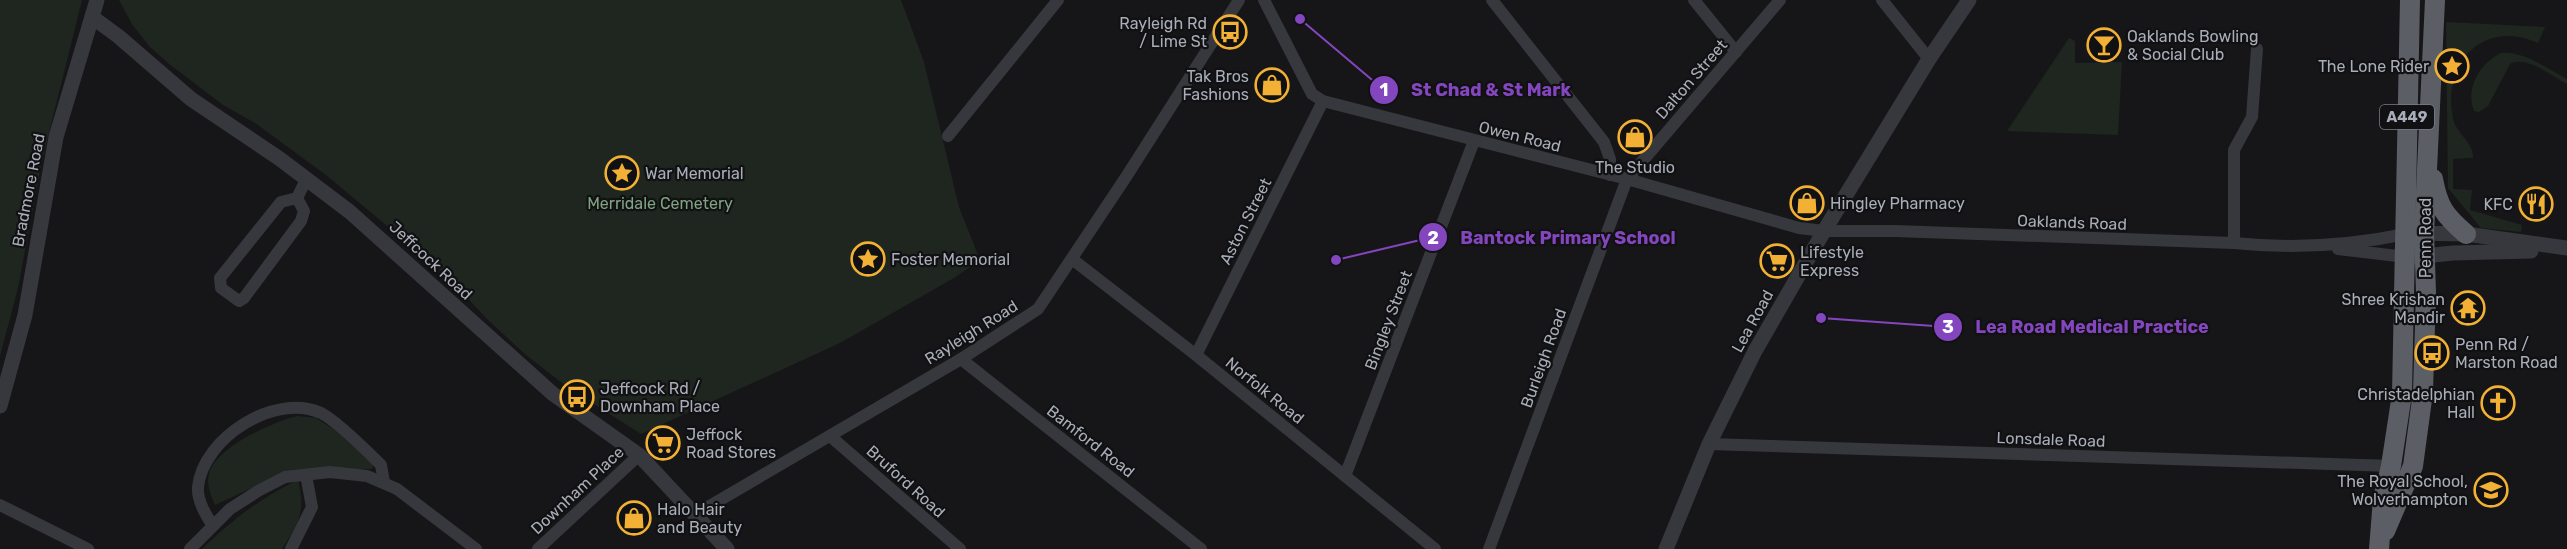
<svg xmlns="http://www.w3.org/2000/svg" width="2567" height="549" font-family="Rubik,sans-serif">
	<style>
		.green { fill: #1e261f }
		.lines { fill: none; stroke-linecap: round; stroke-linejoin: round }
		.minor { stroke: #37383d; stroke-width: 12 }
		.tertiary { stroke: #37383d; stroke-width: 15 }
		.trunk { stroke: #5b5e65; stroke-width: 20 }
		.labels { text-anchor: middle; stroke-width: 4.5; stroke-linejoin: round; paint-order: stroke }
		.shield { fill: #111113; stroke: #7b7e86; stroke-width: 1.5 }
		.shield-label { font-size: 15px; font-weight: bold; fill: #a8adb8 }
		.poi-label { font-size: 16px; fill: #a8adb8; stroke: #111113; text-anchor: start }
		.street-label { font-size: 16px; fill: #a8adb8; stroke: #111113 }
		.park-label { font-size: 16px; fill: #7fa381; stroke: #111113 }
		.leader { fill: none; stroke: #8446be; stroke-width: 2 }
		.callout-dot { fill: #8446be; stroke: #111113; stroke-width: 2 }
		.mark-label { font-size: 18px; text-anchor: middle; font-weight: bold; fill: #fff }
		.callout-label { font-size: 18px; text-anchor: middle; font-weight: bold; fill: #8446be; stroke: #111113; stroke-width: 4.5; stroke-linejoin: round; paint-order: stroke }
	</style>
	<rect width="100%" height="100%" fill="#161618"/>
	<g class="green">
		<polygon points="0,0 82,0 41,165 18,288 0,356"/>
		<polygon points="119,0 901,0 924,62 959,207 980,260 954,278 840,343 641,434 566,386 526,355 488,320 446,275 326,175 255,123 223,105 168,63 149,46 132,24"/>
		<path d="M2446 22 2545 27 2538 43C2483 18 2442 63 2453 118 2456 134 2474 142 2473 158L2453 159V189L2472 190 2470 210 2522 225 2521 232 2481 228 2448 188Z"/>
		<polygon points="2069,38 2075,41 2075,63 2122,62 2118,135 2007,131"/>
		<path d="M2501 53C2524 51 2548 69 2567 79V84C2552 76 2526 55 2510 64L2488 106 2479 112 2474 111C2465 88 2480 63 2501 53Z"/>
		<path d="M297 416 316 418 335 430 371 461 373 466 372 469H315L256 486 215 505C211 495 206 485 209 474 215 447 273 422 297 416Z"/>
		<path d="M298 480C306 513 299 522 282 549H202C233 519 259 499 298 480Z"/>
	</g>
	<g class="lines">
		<g class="minor">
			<path d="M1264 0 1312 94 1323 101 1627 179 1799 228 1824 231H1895L2234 243C2293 249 2348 246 2406 234"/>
			<polyline points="1492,0 1604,142 1610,159 1610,175"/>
			<polyline points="1694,0 1736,52"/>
			<polyline points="1882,0 1929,59"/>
			<polyline points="948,136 1058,0"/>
			<polyline points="297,198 304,211 301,221 244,298 239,301 221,288 220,278 281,202 297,198 307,178"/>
			<polyline points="2234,243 2234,150 2252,117 2257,49"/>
			<polyline points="2338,249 2406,257"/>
			<polyline points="1072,259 1196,355 1435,549"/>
			<polyline points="1196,355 1323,101"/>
			<polyline points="961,359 1201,549"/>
			<polyline points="830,436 960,549"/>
			<polyline points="1709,444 2391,466"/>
			<polyline points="1345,476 1474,141"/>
			<polyline points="0,505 88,549"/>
			<polyline points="696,514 961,359 1038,309 1126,177 1239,0"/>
			<path d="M213 526C206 515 197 501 198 487 203 438 275 392 321 413 337 421 368 452 381 465L384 482"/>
			<polyline points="190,549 230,509 258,491 285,477 330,472 367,476 397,489 476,549"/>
			<polyline points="291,549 312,507 306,475"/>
			<polyline points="538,549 639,455"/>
			<polyline points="1489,549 1627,179 1780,0"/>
		</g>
		<g class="tertiary">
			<polyline points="92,17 118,36 191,99 280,159 350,212 553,394 639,455 727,549"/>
			<polyline points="2415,233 2466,234 2567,248"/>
			<polyline points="2414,257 2453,253 2531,251"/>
			<polyline points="0,406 25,315 56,137 97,0"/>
			<polyline points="1666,549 1709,444 1755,351 1824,231 1929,59 1969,0"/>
		</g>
		<g class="trunk">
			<path d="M2433 179C2438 207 2445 216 2466 234"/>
			<polyline points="2385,531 2413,466 2423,392 2426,292 2424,233 2435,0"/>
			<polyline points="2379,549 2383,499 2391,466 2402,394 2410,0"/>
		</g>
	</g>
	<defs>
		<g id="bus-ring" transform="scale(1.725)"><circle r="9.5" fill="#111113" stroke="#f2b134" stroke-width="1.5"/><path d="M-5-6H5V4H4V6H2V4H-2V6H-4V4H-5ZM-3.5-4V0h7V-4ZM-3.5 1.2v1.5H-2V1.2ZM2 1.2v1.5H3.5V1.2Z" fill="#f2b134"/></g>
		<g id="bar-ring" transform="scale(1.725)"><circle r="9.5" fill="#111113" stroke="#f2b134" stroke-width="1.5"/><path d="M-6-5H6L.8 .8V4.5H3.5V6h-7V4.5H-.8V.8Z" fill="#f2b134"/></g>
		<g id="sight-ring" transform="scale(1.725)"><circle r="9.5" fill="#111113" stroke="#f2b134" stroke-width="1.5"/><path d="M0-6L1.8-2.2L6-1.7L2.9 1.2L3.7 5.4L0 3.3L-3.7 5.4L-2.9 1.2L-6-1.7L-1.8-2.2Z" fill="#f2b134"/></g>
		<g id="shop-ring" transform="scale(1.725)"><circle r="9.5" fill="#111113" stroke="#f2b134" stroke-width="1.5"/><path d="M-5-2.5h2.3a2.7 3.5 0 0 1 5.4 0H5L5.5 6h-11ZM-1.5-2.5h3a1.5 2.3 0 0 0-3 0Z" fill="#f2b134"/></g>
		<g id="restaurant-ring" transform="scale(1.725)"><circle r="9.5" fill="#111113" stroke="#f2b134" stroke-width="1.5"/><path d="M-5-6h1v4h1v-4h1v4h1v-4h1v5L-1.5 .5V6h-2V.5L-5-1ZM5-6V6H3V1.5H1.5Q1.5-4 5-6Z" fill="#f2b134"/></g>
		<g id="supermarket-ring" transform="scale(1.725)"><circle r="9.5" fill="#111113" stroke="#f2b134" stroke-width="1.5"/><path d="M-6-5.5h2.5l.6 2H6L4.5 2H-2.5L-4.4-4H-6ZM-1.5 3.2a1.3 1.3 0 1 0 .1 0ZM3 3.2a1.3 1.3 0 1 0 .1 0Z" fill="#f2b134"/></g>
		<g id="temple-ring" transform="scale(1.725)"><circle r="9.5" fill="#111113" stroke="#f2b134" stroke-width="1.5"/><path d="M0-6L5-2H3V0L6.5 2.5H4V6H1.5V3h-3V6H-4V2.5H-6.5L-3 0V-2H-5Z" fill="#f2b134"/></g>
		<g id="church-ring" transform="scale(1.725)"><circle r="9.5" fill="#111113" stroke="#f2b134" stroke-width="1.5"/><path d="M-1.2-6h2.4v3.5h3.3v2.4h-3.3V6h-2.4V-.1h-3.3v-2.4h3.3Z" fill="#f2b134"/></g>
		<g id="school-ring" transform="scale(1.725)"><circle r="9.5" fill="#111113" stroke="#f2b134" stroke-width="1.5"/><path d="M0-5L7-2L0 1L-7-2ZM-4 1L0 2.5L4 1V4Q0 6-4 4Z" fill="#f2b134"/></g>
	</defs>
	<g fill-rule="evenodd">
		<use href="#bus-ring" x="1230" y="32"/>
		<use href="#bar-ring" x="2104" y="45"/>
		<use href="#sight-ring" x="2452" y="66"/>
		<use href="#shop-ring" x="1272" y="85"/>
		<use href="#shop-ring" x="1635" y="137"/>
		<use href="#sight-ring" x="622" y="173"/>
		<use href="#shop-ring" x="1807" y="203"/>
		<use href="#restaurant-ring" x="2536" y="204"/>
		<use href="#sight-ring" x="868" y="259"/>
		<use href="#supermarket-ring" x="1777" y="261"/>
		<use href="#temple-ring" x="2468" y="308"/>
		<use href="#bus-ring" x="2432" y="353"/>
		<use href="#bus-ring" x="577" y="397"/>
		<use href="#church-ring" x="2498" y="403"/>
		<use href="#supermarket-ring" x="663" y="443"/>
		<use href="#school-ring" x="2491" y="490"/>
		<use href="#shop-ring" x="634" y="518"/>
	</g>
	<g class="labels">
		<rect class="shield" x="2380" y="105" width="54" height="24" rx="4.5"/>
		<g class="shield-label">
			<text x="2407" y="122">A449</text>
		</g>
		<g class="poi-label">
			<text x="1207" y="29" text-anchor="end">Rayleigh Rd<tspan x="1207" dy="18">/ Lime St</tspan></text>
			<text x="2127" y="42">Oaklands Bowling<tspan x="2127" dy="18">&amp; Social Club</tspan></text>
			<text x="2429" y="72" text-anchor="end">The Lone Rider</text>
			<text x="1249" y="82" text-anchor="end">Tak Bros<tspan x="1249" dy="18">Fashions</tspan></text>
			<text x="1635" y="173" text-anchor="middle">The Studio</text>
			<text x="645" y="179">War Memorial</text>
			<text x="1830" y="209">Hingley Pharmacy</text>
			<text x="2513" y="210" text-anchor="end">KFC</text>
			<text x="1800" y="258">Lifestyle<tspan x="1800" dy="18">Express</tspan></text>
			<text x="891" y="265">Foster Memorial</text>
			<text x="2445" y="305" text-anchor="end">Shree Krishan<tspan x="2445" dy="18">Mandir</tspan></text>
			<text x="2455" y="350">Penn Rd /<tspan x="2455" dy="18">Marston Road</tspan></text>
			<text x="600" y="394">Jeffcock Rd /<tspan x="600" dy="18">Downham Place</tspan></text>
			<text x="2475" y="400" text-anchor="end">Christadelphian<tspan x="2475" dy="18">Hall</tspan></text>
			<text x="686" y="440">Jeffock<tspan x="686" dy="18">Road Stores</tspan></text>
			<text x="2468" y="487" text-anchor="end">The Royal School,<tspan x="2468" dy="18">Wolverhampton</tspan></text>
			<text x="657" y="515">Halo Hair<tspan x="657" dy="18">and Beauty</tspan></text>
		</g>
		<g class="street-label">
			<text transform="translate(1691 79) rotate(-49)" y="6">Dalton Street</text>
			<text transform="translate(1520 136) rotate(14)" y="6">Owen Road</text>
			<text transform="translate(28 190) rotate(-79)" y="6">Bradmore Road</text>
			<text transform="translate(1245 221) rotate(-63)" y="6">Aston Street</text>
			<text transform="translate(2072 222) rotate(2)" y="6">Oaklands Road</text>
			<text transform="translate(2425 238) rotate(-90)" y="6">Penn Road</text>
			<text transform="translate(431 260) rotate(43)" y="6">Jeffcock Road</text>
			<text transform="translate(1388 320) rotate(-69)" y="6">Bingley Street</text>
			<text transform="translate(1752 321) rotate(-61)" y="6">Lea Road</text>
			<text transform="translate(971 332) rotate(-32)" y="6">Rayleigh Road</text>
			<text transform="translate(1543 358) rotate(-70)" y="6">Burleigh Road</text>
			<text transform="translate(1265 390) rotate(39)" y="6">Norfolk Road</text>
			<text transform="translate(2051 439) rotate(2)" y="6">Lonsdale Road</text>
			<text transform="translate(1091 441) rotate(38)" y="6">Bamford Road</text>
			<text transform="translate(906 481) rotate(42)" y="6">Bruford Road</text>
			<text transform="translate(577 490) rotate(-43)" y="6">Downham Place</text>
		</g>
		<g class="park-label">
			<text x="660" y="209">Merridale Cemetery</text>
		</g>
	</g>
	<path class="leader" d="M1300 19L1384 90M1336 260L1433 237M1821 318L1948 327"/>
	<g class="callout-dot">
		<circle cx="1300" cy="19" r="6"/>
		<circle cx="1336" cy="260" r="6"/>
		<circle cx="1821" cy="318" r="6"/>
		<circle cx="1384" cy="90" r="15"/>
		<circle cx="1433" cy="237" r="15"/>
		<circle cx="1948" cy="327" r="15"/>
	</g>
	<g class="mark-label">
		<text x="1384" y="96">1</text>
		<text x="1433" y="244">2</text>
		<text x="1948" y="333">3</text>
	</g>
	<g class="callout-label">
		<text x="1491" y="96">St Chad &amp; St Mark</text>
		<text x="1568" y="244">Bantock Primary School</text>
		<text x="2092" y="333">Lea Road Medical Practice</text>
	</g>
</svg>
